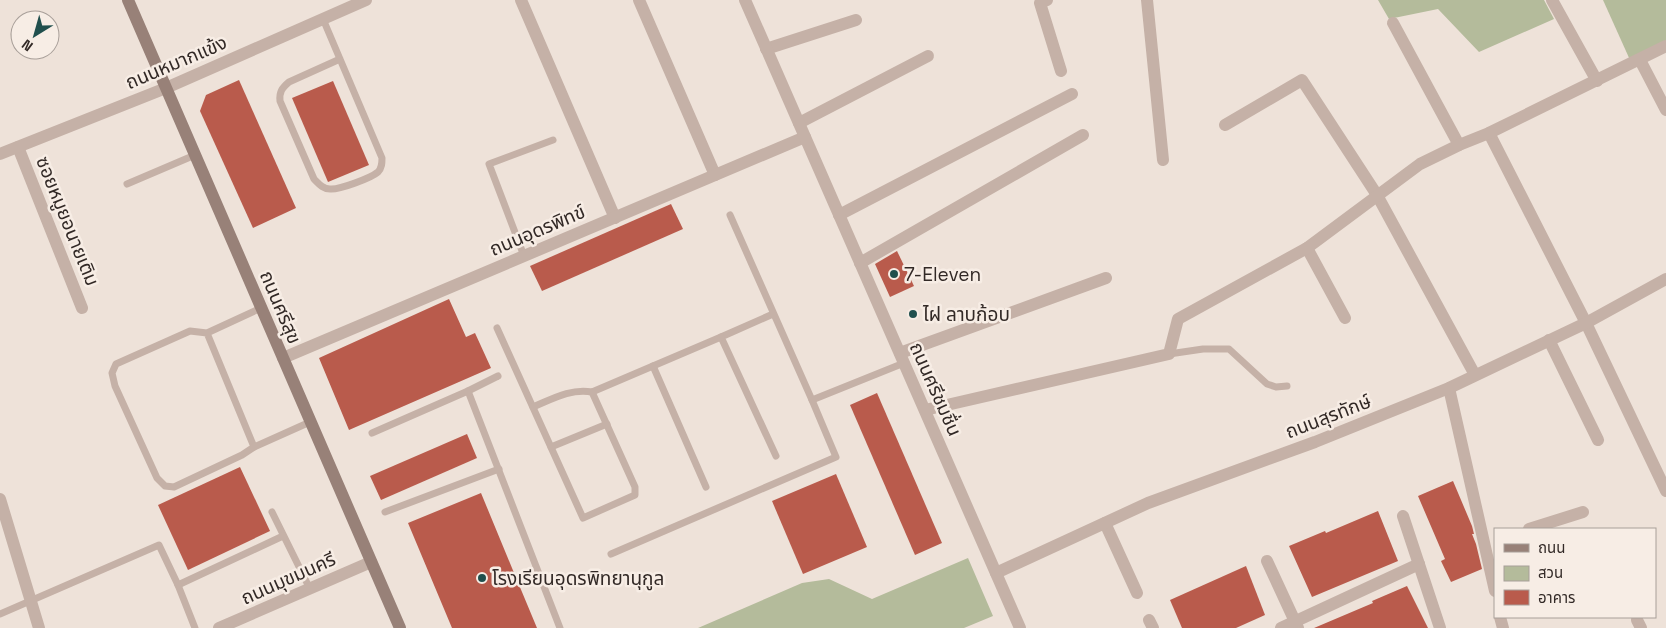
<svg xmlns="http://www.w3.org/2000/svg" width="1666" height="628" font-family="'Space Grotesk','Noto Sans Thai',sans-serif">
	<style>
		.green { fill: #b4bb9b }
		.building { fill: #b95b4c }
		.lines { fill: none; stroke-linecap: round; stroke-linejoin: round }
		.service { stroke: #c5b1a7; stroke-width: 7 }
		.minor { stroke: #c5b1a7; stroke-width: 12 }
		.tertiary { stroke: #c5b1a7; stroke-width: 12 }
		.secondary { stroke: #988178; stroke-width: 12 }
		.poi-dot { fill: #204f4d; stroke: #f7ede5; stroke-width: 2 }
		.labels { text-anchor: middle; stroke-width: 5; stroke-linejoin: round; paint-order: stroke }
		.street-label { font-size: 19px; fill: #322926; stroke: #f7ede5 }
		.poi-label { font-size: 19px; fill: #322926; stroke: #f7ede5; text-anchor: start }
	</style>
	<rect width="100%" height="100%" fill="#eee2d9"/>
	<g class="green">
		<polygon points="1378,0 1544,0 1554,19 1479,52 1438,9 1389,19"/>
		<polygon points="1603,0 1666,0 1666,42 1630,60"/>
		<polygon points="968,558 993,616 964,628 698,628 802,583 829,579 872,599"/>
	</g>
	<g class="building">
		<polygon points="239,80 296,208 253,228 200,111 206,95"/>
		<polygon points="333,81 369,165 328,182 292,98"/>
		<polygon points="671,204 683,229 542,291 530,266"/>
		<polygon points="897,251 914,286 890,297 875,264"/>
		<polygon points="449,299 466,337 475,333 491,368 349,430 319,358"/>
		<polygon points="877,393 942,543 915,555 850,405"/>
		<polygon points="467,434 477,458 381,500 370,476"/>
		<polygon points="240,467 270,531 188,570 158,505"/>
		<polygon points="836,474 867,547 803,574 772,501"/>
		<polygon points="1453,481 1472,526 1474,534 1472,534 1476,544 1482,569 1451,582 1441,561 1445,559 1418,496"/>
		<polygon points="481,493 512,568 537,628 452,628 408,523"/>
		<polygon points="1378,511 1398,561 1312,597 1289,546 1325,531 1326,533"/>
		<polygon points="1246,566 1265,615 1236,628 1182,628 1170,600"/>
		<polygon points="1407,586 1428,628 1314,628 1373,603 1372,601"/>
	</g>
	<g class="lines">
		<g class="service">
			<path d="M323 19 382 158C382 163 382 168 378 172 371 178 339 190 330 189 323 189 319 184 314 179L280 101C279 92 282 88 289 82L340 59"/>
			<polyline points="127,184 195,155"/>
			<polyline points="524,256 489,164 553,140"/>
			<polyline points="773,314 721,337 776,456"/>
			<polyline points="497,328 583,518 635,495 635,487 592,392"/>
			<polyline points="207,333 190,331 116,364 112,373 115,386 157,478 165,486 174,487 242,455 254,447 207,333 261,308"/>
			<polyline points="1169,354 1203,349 1229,349 1267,384 1276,387 1287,386"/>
			<polyline points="653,366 706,487"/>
			<polyline points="468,391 498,376"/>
			<polyline points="812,400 904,363"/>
			<path d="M533 407C552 399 571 388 592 392L721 337"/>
			<polyline points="372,433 468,391 560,628"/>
			<polyline points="254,447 310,422"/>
			<polyline points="551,447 607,424"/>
			<polyline points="272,512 310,589"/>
			<polyline points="385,512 499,469"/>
			<polyline points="611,554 836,457 812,400 730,215"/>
			<polyline points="178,585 283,536"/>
			<polyline points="0,614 159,545 178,585 195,628"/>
		</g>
		<g class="minor">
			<polyline points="521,0 615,218"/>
			<polyline points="639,0 715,175"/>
			<polyline points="1047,0 1040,3 1061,71"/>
			<polyline points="1147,0 1163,160"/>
			<polyline points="1552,0 1597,81"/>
			<polyline points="1393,23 1459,145"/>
			<polyline points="766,49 856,20"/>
			<polyline points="1640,60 1666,110"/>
			<polyline points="799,123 928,56"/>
			<polyline points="1225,125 1302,80 1377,195 1475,375"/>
			<polyline points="1489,133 1586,323 1666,491"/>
			<polyline points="18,147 82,308"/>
			<polyline points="0,154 166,88 366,0"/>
			<polyline points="839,215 1072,94"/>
			<polyline points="1307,248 1345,318"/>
			<polyline points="860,263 1083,135"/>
			<polyline points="1549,340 1598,440"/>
			<polyline points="900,353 1106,278"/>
			<polyline points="283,358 805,137"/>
			<polyline points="1449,388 1495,591"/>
			<polyline points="925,410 1169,354 1178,319 1307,248 1420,164 1459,145 1489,133 1666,46"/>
			<polyline points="0,499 39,628"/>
			<polyline points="1403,516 1440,628"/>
			<polyline points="1105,523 1137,593"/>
			<polyline points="1529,529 1583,512"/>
			<polyline points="1267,561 1298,628"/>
			<polyline points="996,573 1148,503 1315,442 1449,388 1586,323 1666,279"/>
			<polyline points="1500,617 1503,628"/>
			<polyline points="1149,620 1153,628"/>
			<polyline points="1637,620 1641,628"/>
			<polyline points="1281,628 1419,564"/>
		</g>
		<g class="tertiary">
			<polyline points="745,0 1020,628"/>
			<polyline points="219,628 371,562"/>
		</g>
		<polyline class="secondary" points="128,0 400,628"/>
	</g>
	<g class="poi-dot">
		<circle cx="894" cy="274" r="5"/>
		<circle cx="913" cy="314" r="5"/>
		<circle cx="482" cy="578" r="5"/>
	</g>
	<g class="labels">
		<g class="street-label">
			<text transform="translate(176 62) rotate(-23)" y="7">ถนนหมากแข้ง</text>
			<text transform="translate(68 221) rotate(68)" y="7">ซอยหมูยอนายเติม</text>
			<text transform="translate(537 230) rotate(-23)" y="7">ถนนอุดรพิทข์</text>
			<text transform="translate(281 307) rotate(67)" y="7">ถนนศรีสุข</text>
			<text transform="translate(936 389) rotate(66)" y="7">ถนนศรีชมชื่น</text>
			<text transform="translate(1328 416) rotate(-21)" y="7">ถนนสุรทักษ์</text>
			<text transform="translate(288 578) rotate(-24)" y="7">ถนนมุขมนครี</text>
		</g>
		<g class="poi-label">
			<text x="904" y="281">7-Eleven</text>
			<text x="923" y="321">ไฝ ลาบก้อบ</text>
			<text x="492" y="585">โรงเรียนอุดรพิทยานุกูล</text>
		</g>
	</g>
	<rect x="1494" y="528" width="162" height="90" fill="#f7ede5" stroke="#a89f99"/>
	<rect x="1504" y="544" width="25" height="8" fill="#988178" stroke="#a89f99"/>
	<text x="1538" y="553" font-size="15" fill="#322926">ถนน</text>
	<rect x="1504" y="566" width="25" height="15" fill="#b4bb9b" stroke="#a89f99"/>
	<text x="1538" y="578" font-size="15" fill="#322926">สวน</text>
	<rect x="1504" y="590" width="25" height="15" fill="#b95b4c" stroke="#a89f99"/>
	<text x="1538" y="603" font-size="15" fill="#322926">อาคาร</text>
	<g transform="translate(35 35) rotate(217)"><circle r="24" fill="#f7ede5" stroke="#a89f99"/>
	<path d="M0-4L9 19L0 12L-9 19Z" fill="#204f4d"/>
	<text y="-8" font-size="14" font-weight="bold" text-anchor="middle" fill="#322926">N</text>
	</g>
</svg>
